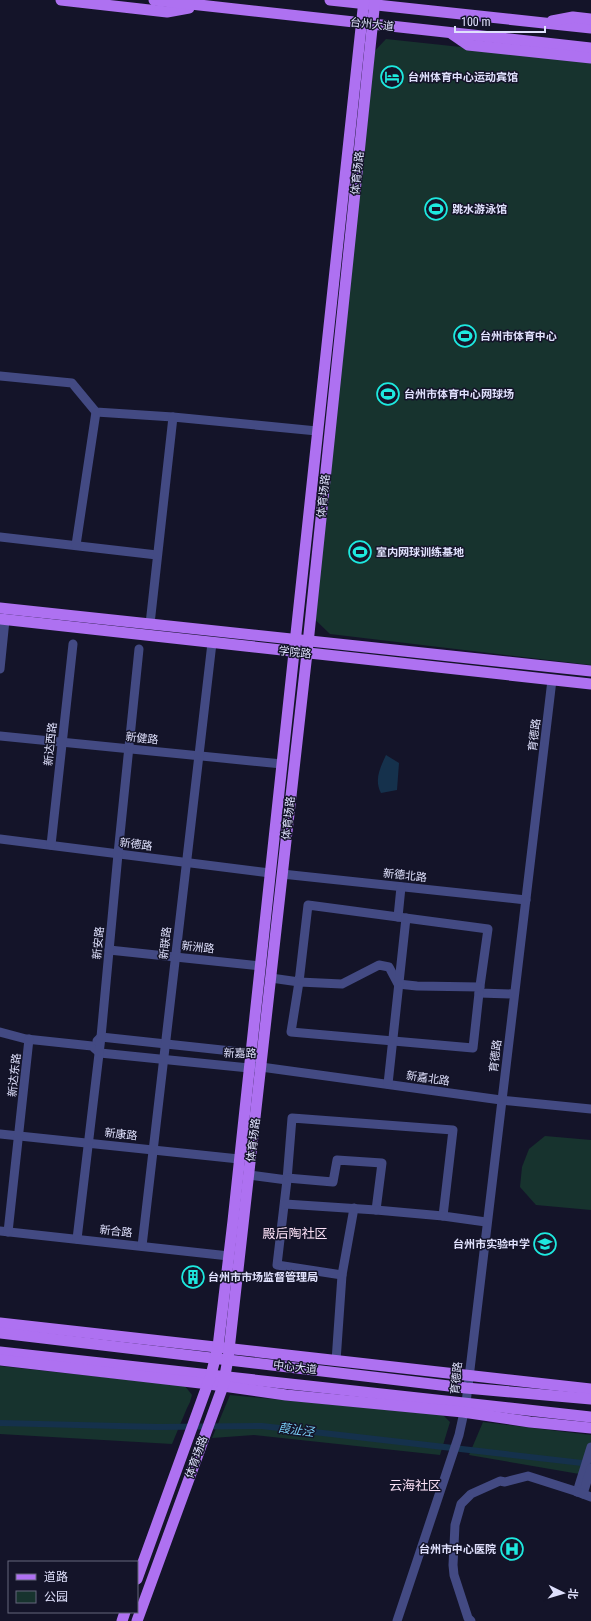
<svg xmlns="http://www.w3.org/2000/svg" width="591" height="1621" font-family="'Roboto Condensed','Noto Sans SC',sans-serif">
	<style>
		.green { fill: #17332e }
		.water { fill: #15314c }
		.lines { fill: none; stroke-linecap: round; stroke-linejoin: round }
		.canal { stroke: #15314c; stroke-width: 6 }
		.minor { stroke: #434a83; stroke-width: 9 }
		.major { stroke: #ae71f1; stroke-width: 11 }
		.labels { text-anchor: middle; stroke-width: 3; stroke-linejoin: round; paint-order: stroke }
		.street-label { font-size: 11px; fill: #dfe0fc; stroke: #141429 }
		.poi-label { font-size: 11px; font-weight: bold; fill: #dfe0fc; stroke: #141429; text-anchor: start }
		.water-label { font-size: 12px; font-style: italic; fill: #77cbf1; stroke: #141429 }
		.quarter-label { font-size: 13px; fill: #fce1f6; stroke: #141429 }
	</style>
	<rect width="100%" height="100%" fill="#141429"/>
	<g class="green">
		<polygon points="386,39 591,61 591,665 330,634 306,611 371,55"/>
		<polygon points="545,1136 591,1140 591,1210 536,1205 520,1187 522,1167 529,1149"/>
		<polygon points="0,1366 185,1386 192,1395 190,1402 187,1408 172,1444 0,1434"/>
		<polygon points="230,1395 443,1415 450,1422 440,1455 254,1435 212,1438"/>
		<polygon points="483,1422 591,1435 591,1476 469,1455"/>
	</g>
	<path class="water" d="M386 755 399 763 397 790 381 793C374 780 380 768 386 755Z"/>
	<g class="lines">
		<polyline class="canal" points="0,1423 158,1427 262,1426 591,1464"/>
		<g class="minor">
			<polyline points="0,376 72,383 96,412 173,417"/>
			<polyline points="0,537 157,555"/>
			<polyline points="76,545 96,412"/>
			<polyline points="150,624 173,417 317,431"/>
			<polyline points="0,669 5,620"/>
			<polyline points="0,736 282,764"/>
			<polyline points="0,839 270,873"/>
			<polyline points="51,845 73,644"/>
			<polyline points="282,874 526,900"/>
			<polyline points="398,917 401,887"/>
			<polyline points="109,950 260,966"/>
			<polyline points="271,978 299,982 308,905 488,929 479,993 514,994"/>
			<polyline points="479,993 473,1048 291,1032 299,982 342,984 379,965 389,967 398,984 417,986 480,987"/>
			<polyline points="0,1032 26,1039 92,1046 100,1053 249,1068 261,1067 501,1100 591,1109"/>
			<polyline points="97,1041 101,1037 250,1053 254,1058"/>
			<polyline points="388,1084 406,918"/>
			<polyline points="0,1134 239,1159"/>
			<polyline points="249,1175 287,1180 292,1118 453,1130 443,1216 486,1222"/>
			<polyline points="287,1178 333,1182 337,1160 382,1163 376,1210 443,1216"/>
			<polyline points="287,1180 277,1265 342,1275"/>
			<polyline points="285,1204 376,1210"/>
			<polyline points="0,1231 229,1256"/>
			<polyline points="8,1232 29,1039"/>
			<polyline points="77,1239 101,1037 118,854 139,649"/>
			<polyline points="142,1246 212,643"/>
			<polyline points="336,1361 342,1275 354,1208"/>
			<polyline points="577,1492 591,1447"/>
			<polyline points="583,1494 591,1468"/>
			<polyline points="397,1621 459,1435 466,1403 552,680"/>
			<polyline points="471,1621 468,1618 454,1575 453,1565 455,1525 461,1504 471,1494 500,1481 505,1482 528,1476 575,1491 591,1497"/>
		</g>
		<g class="major">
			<polyline points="61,0 167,12 189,8"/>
			<polyline points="154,0 591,48"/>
			<polyline points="330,0 591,28"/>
			<polyline points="552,21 573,17 591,19"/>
			<polyline points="452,34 468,45 591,58"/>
			<polyline points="0,608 591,671"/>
			<polyline points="0,619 591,684"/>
			<polyline points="0,1323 591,1389"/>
			<polyline points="0,1333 466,1388 591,1399"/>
			<polyline points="0,1352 591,1417"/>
			<polyline points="0,1360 209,1384 286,1395 463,1412 530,1422 591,1428"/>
			<polyline points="137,1579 211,1375 218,1347 233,1221 364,0"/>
			<polyline points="122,1621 125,1612"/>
			<polyline points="137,1621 223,1386 228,1359 307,653 375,0"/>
		</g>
	</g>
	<defs>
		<g id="hotel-ring" transform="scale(1.15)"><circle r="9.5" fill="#141429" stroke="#1ee9df" stroke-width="1.5"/><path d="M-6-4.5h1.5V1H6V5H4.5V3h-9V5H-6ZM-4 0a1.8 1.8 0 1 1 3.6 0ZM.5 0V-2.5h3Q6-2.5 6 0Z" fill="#1ee9df"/></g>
		<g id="stadium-ring" transform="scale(1.15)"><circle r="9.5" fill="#141429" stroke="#1ee9df" stroke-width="1.5"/><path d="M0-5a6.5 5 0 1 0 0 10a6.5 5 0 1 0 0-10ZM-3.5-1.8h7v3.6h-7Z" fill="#1ee9df"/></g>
		<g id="school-ring" transform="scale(1.15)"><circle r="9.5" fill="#141429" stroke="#1ee9df" stroke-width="1.5"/><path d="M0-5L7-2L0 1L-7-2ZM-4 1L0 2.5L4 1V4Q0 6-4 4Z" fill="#1ee9df"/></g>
		<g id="building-ring" transform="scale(1.15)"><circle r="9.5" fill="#141429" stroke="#1ee9df" stroke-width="1.5"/><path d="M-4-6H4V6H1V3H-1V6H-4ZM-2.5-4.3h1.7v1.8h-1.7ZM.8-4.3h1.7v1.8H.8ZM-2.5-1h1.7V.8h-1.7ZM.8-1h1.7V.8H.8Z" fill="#1ee9df"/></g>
		<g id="hospital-ring" transform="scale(1.15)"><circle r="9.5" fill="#141429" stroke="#1ee9df" stroke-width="1.5"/><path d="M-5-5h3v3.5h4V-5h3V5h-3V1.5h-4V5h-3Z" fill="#1ee9df"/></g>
	</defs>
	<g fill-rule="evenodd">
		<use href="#hotel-ring" x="392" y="77"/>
		<use href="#stadium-ring" x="436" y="209"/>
		<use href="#stadium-ring" x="465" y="336"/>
		<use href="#stadium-ring" x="388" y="394"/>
		<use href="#stadium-ring" x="360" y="552"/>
		<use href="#school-ring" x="545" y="1244"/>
		<use href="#building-ring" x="193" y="1277"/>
		<use href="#hospital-ring" x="512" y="1549"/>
	</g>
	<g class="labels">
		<g class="street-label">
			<text transform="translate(372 24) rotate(6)" y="4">台州大道</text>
			<text transform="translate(357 173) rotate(-84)" y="4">体育场路</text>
			<text transform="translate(323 496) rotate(-84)" y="4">体育场路</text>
			<text transform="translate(295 652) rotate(6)" y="4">学院路</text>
			<text transform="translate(534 735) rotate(-83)" y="4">育德路</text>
			<text transform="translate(142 738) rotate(6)" y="4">新健路</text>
			<text transform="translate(50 744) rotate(-84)" y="4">新达西路</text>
			<text transform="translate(288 818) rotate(-84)" y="4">体育场路</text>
			<text transform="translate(136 844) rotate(7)" y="4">新德路</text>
			<text transform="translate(405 875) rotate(6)" y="4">新德北路</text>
			<text transform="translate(98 943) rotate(-85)" y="4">新安路</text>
			<text transform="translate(165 943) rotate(-84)" y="4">新联路</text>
			<text transform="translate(198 947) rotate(6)" y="4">新洲路</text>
			<text transform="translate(240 1053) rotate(1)" y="4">新嘉路</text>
			<text transform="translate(495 1056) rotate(-83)" y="4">育德路</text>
			<text transform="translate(14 1075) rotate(-84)" y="4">新达东路</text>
			<text transform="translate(428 1078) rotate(8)" y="4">新嘉北路</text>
			<text transform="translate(121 1134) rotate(6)" y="4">新康路</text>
			<text transform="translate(253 1140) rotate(-83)" y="4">体育场路</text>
			<text transform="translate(116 1231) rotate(6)" y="4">新合路</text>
			<text transform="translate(295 1367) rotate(7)" y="4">中心大道</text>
			<text transform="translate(456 1378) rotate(-84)" y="4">育德路</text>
			<text transform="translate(196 1457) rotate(-70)" y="4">体育场路</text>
		</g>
		<g class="poi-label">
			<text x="408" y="81">台州体育中心运动宾馆</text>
			<text x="452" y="213">跳水游泳馆</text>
			<text x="480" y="340">台州市体育中心</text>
			<text x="404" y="398">台州市体育中心网球场</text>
			<text x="376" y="556">室内网球训练基地</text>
			<text x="530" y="1248" text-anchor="end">台州市实验中学</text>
			<text x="208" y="1281">台州市市场监督管理局</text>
			<text x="496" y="1553" text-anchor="end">台州市中心医院</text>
		</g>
		<g class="water-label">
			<text transform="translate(296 1430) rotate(7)" y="4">葭沚泾</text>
		</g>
		<g class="quarter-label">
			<text x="295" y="1238">殿后陶社区</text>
			<text x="415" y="1490">云海社区</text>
		</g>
	</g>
	<rect x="8" y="1561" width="130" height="52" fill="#141429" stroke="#65667d"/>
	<rect x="16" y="1574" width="20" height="6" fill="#ae71f1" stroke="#65667d"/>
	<text x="44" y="1581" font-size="12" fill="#dfe0fc">道路</text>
	<rect x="16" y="1591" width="20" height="12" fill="#17332e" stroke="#65667d"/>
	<text x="44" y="1601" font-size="12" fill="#dfe0fc">公园</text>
	<g transform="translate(563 1593) rotate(95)" stroke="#141429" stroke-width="3" paint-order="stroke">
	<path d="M0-3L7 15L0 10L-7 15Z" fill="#dfe0fc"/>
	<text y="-6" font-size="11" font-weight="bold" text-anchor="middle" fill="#dfe0fc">北</text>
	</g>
	<path d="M455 26v6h90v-6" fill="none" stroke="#dfe0fc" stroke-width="2"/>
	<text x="461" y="26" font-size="12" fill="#dfe0fc" stroke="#141429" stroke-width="3" paint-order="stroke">100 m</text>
</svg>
